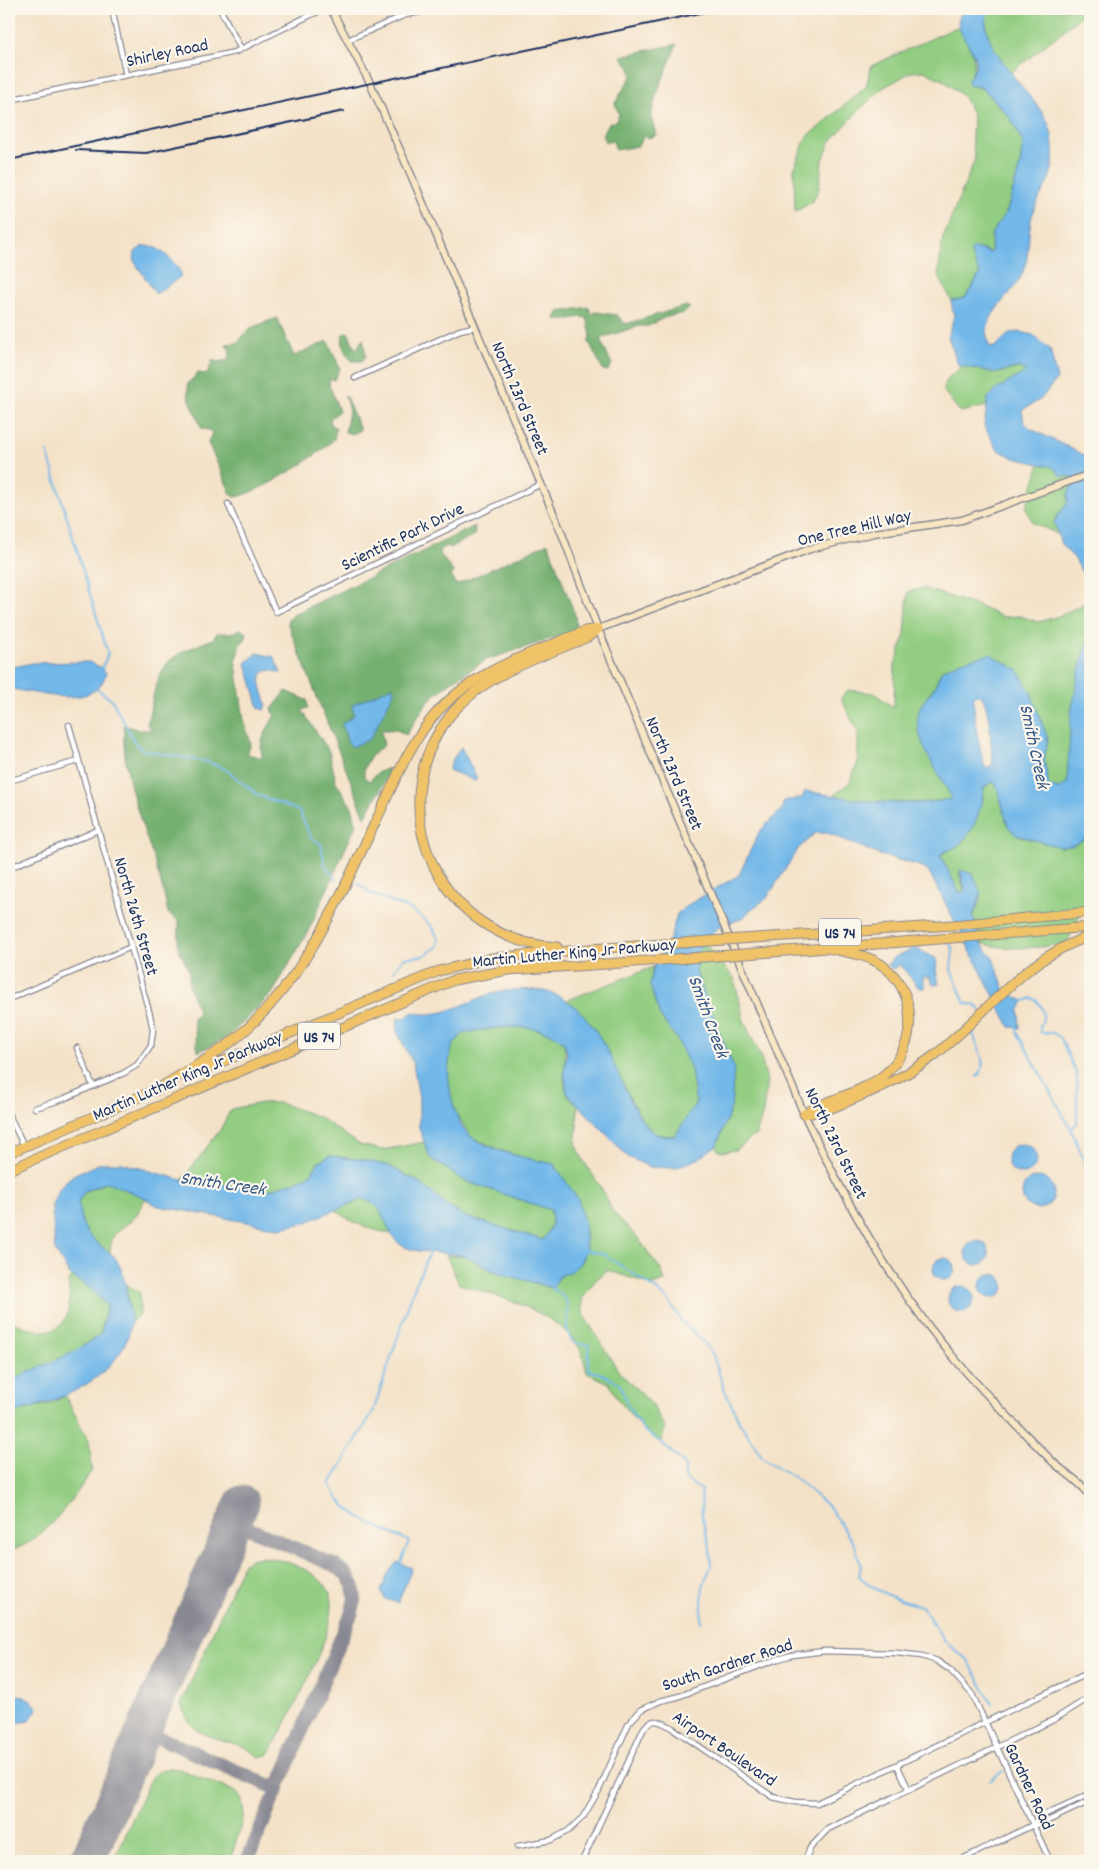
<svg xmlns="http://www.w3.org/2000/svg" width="1099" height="1870" font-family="Dekko,sans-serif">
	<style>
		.green { fill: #92cd81; stroke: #567e70 }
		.forest { fill: #75b06f; stroke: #487066 }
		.water { fill: #72b8e9; stroke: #4674a4; fill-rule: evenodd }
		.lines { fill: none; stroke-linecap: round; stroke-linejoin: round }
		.stream { stroke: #72b8e9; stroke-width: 2 }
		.taxiway { stroke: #888893; stroke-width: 14 }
		.runway { stroke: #888893; stroke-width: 35 }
		.street-casing { stroke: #888893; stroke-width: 7 }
		.secondary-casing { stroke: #888893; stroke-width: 9 }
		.highway-casing { stroke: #888893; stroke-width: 11 }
		.street { stroke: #fff; stroke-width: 4.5 }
		.secondary { stroke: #f9e7c3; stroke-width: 6 }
		.highway { stroke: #f0c369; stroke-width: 9 }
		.rail { stroke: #1b2f5e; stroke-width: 2 }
		.highway-bridge-casing { stroke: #888893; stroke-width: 11; stroke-linecap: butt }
		.highway-bridge { stroke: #f0c369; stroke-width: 9 }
		.labels { text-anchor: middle; stroke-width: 4.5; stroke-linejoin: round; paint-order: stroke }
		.shield { fill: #fbf7ec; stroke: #5e6b89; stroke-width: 1 }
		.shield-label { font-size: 16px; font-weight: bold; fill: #1b2f5e }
		.street-label { font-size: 18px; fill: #1b2f5e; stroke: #fbf7ec }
		.water-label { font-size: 19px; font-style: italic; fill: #355888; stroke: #fbf7ec }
	</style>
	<rect width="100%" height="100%" fill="#fbf7ec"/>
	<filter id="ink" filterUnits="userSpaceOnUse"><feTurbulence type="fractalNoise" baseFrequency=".02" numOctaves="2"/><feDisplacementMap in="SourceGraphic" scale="10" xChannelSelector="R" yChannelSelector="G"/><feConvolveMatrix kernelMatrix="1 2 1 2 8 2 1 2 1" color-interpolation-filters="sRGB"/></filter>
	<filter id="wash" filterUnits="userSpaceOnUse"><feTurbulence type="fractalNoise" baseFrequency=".0096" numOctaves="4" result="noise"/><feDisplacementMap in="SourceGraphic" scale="20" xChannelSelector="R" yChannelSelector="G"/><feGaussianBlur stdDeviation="1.12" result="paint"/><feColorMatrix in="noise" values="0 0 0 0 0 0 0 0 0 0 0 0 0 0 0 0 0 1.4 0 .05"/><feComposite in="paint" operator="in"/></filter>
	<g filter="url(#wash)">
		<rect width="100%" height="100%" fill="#f4e2c8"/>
		<g class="green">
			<path d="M990 9H1090L1011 73C998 60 977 26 990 9Z"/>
			<path d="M959 26C967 47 983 58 968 80L988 93 1012 120 1023 142 1020 166 1007 211 992 233 991 254 983 249 980 273 965 298 952 301 938 275 943 238 975 159 972 139 973 115 964 97 946 82 924 71 911 72 883 88 860 109 830 142 822 163 819 188 812 202 795 212 794 169 806 138 866 87 871 66Z"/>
			<polygon points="962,366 997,373 1022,367 1027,372 988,398 987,406 960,412 943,390 948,378"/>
			<polygon points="1040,463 1053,467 1062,476 1069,476 1075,479 1068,494 1068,502 1055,519 1058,534 1033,523 1026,508"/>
			<path d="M923 588 978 606 1003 617 1020 616 1038 622 1059 616 1090 601V637L1080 667 1068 784 1058 789 1049 786 1044 760 1048 738 942 670 933 689 926 698 933 764 941 776 951 797 950 799C911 807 872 802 833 796L850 782 858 762V733L841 698 848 690 874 693 894 708 895 665 905 635 908 592Z"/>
			<path d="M993 782 996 784 1008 826 1016 835 1060 847 1071 846 1090 836V893L1067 943C1039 948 1008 951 981 943L973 916 980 902 959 873 965 892 959 893 940 855 956 846 982 805 984 787Z"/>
			<polygon points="704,943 734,978 744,1021 761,1057 767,1081 763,1113 756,1135 735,1150 720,1152 715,1146 717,1145 696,973 698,950"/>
			<path d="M653 967C642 1007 681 1033 691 1069 694 1080 694 1092 696 1103L675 1136 657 1135 643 1122 622 1084 565 1001Z"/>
			<path d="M528 1027 556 1035 564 1042C567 1056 561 1080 567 1093 569 1097 575 1102 578 1105L576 1143 583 1160 602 1189 613 1212 638 1238 661 1270 665 1281 652 1285 607 1270 594 1282 582 1299 583 1314 619 1372 652 1404 665 1429 662 1439 659 1441 643 1430 617 1398 609 1383 587 1373C585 1365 583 1354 579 1347 553 1309 501 1298 459 1284L446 1255 466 1256 493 1271 552 1288C554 1284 557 1278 561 1276 568 1271 575 1270 580 1263 598 1235 569 1189 554 1165L510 1154 471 1137 455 1112 446 1077 452 1047 463 1033 494 1028Z"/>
			<polygon points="262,1103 280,1103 319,1117 360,1145 383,1150 425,1142 430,1158 465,1181 551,1210 552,1225 543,1240 466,1217 447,1206 420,1183 389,1166 365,1160 329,1156 318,1163 312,1173 303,1179 268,1190 182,1180 220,1130 231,1109"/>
			<path d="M108 1182 146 1198C142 1203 140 1211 136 1215 122 1232 111 1227 110 1253 86 1235 82 1232 78 1202L85 1191Z"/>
			<path d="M362 1199C380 1201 385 1220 392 1234 371 1230 353 1224 336 1210Z"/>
			<path d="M73 1277 90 1288 107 1306 101 1334 76 1351 9 1381V1320C52 1342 75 1332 68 1281Z"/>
			<polygon points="126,1284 140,1293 140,1314 131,1322"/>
			<path d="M65 1396 89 1441 92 1470C77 1495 39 1547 9 1550V1414L51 1403Z"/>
			<path d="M261 1557C284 1559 323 1571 331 1596 341 1625 286 1722 271 1751L268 1755 260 1757C254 1754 250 1750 244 1747 214 1735 192 1741 181 1704L243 1564 251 1559Z"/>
			<polygon points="170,1768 179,1769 236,1792 242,1800 244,1815 230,1861 114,1861 151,1777 161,1770"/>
		</g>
		<g class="forest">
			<polygon points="677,44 655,98 651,118 657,135 648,138 644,136 638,146 616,150 613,141 605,142 602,134 609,123 615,122 619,115 615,103 632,75 630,68 621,56"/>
			<path d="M686 306 690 308 684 313 666 317 648 326H639L602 338V344L612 364 608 371 603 370 588 340 591 336 587 318C576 315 566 323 555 319L558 312 589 307 591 314 595 312 617 315 625 324Z"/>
			<path d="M277 318 294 356 328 341 340 369 334 380 330 379 329 384 339 411 330 419 331 425 336 428 334 439C322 454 254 496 235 497L231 494 208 443 212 433 209 430 202 429 188 395V383L198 373 207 374 213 360 217 362 228 360 230 351 226 344 237 343 250 328Z"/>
			<path d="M348 332 356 350 363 339 366 356 362 361H352C344 353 341 345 343 334Z"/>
			<path d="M345 395 360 429C356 435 351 434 345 432L349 412Z"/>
			<path d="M475 526 474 535 450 548 446 546 441 549 440 554 454 573 451 576 456 585 548 543 575 615 576 625 572 632 486 660 451 682 429 700 406 735 397 730H381L384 745C373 754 363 761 364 777L369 781 379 772 388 768 390 773 365 817 287 622 290 617 306 608Z"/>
			<path d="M240 629 247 633 245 640 240 644 236 663 244 721 251 744 247 754 263 758C257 742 267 730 275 715L272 709 286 691 307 700 308 708 302 710 329 751 336 782 353 809 356 825 309 930 272 994 228 1037 198 1052 193 1018 198 1012 189 986V971L178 947 179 921 168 913C157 850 120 789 124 725L139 730H153L147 725C152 704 155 671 174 657 186 649 200 644 213 639L217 633H231Z"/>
		</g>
		<g class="water">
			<path d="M966 9H990C968 39 1038 97 1049 125 1053 135 1054 152 1053 163 1051 183 1037 197 1032 216 1026 239 1032 259 1018 282 1005 301 977 322 990 347H995L1010 333 1021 332 1033 335 1050 349 1057 379 1040 400 1022 410 1024 422 1031 429 1086 456 1090 463V588L1075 559 1061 544 1054 522 1068 502V494L1075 479 1069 476H1061L1053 467 1014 458 997 449 984 426 988 398 996 390 1027 371 1018 367 997 373 958 365 948 336 954 316 951 301 965 298 980 274 970 251 975 248 991 253 992 233 1007 211 1020 166 1023 143 1012 120 988 93 980 87 969 85 968 80C972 73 978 67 975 58 971 43 946 23 966 9Z"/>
			<path d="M143 246C161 245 172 260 181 273L180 277 156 294 134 261 135 252Z"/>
			<path d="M1090 637V836L1071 846 1060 847 1016 835 1008 826 996 784 993 782 984 787C982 808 975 832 957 846 952 850 945 850 940 855L959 892H964L965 889 960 870 973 874 981 894 973 916 980 942 993 958 1005 991 1024 1001 1019 1011 1020 1028 1010 1027 929 872 920 866 880 855 828 833H815L798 849 767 898 750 910 743 918 717 928 698 950 696 973 734 1068 731 1108 717 1145 698 1159 674 1168 649 1167 628 1157 567 1093 564 1071 567 1053 564 1042C536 1019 496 1028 463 1033 460 1037 454 1043 452 1048 443 1070 452 1125 473 1138 497 1153 526 1158 554 1164L578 1199 584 1222 586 1250 580 1263 572 1271 560 1276 552 1288C533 1281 512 1278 494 1271 484 1267 476 1260 466 1257 446 1250 423 1256 403 1246 383 1236 388 1202 362 1199L304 1223 280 1228 158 1206 143 1197 107 1182 85 1191 78 1202C81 1224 84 1233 102 1247 106 1250 113 1254 116 1259 124 1272 126 1287 128 1302 129 1309 132 1318 131 1325 120 1381 56 1402 9 1414V1381L76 1351 101 1334 107 1306 90 1288 70 1275 55 1251 52 1205 60 1188 67 1180 75 1174 101 1163H122L182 1180 268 1190 303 1179 312 1173 318 1163 329 1156 365 1160 389 1166 420 1183 447 1206 466 1217 543 1240 552 1225 551 1210 465 1181 430 1158 419 1128V1098L413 1063 397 1032 398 1018H405L413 1012C435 1020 464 1004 485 996 505 989 537 986 556 995 599 1014 613 1067 633 1105 639 1115 645 1128 656 1134 661 1137 670 1136 675 1136L696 1103 691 1069 677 1039 660 1016 650 985 654 966 670 939 677 914 691 903 739 875 759 832 782 809 784 801 802 798 805 791C853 799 902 809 950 799L951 797C940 773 911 738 919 711 921 702 929 696 934 688 937 683 939 676 942 670L962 661 990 654 1018 670 1031 693 1048 739 1044 760 1049 786 1058 789 1067 784 1071 713 1080 667ZM975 695 982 696C991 714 990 741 993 762L988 769 984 765 977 733 973 700Z"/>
			<path d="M257 653 274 657 281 673C250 662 262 690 267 705L264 710 259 708 246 663Z"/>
			<path d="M89 662 102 668 106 673C96 713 36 691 9 689V668L32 663Z"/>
			<polygon points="393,686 394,692 370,739 352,747 348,742 342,724 354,715 352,705"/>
			<polygon points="461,747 477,779 475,781 449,770 451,762"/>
			<polygon points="915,948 937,959 936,971 939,984 933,985 930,978 923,976 925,988 919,988 902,967 898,965 893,969 887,965 893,958"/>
			<circle cx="1022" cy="1159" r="15"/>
			<circle cx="1038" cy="1193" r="16"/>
			<circle cx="977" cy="1253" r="12"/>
			<circle cx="944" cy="1269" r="11"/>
			<circle cx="992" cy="1286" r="12"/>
			<circle cx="961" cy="1299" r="13"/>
			<polygon points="397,1562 412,1568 398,1603 385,1599 381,1591 388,1573"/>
			<path d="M11 1694C21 1694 32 1700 38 1708L29 1721 15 1723 17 1716Z"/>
		</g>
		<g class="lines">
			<g class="stream">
				<polyline points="47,451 108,654 101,670"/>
				<polyline points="96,688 112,700 135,743 142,750 208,762 225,769 258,795 299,811 311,838 321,844 325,865 336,879"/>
				<polyline points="358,883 372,894 412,910 432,926 439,940 437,947 423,956 403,958 394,971"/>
				<polyline points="949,942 953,949 951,970 965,1003 974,1005 981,1010"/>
				<path d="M1022 1002 1032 998C1044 1004 1046 1016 1040 1027L1041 1033H1053L1060 1037 1077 1075V1123L1071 1129"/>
				<polyline points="1017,1028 1017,1032 1071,1129 1090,1175"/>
				<path d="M977 1077C990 1066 977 1048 973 1033L978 1020"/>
				<path d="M583 1250 603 1254 653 1287 669 1301 682 1322 705 1343 713 1355 723 1386 740 1423 759 1452 763 1458 798 1480 831 1509 855 1546 861 1566 859 1576C877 1593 899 1601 922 1606L943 1639 969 1662 993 1705"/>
				<path d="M552 1288C555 1291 561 1294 564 1298 575 1314 558 1322 574 1343L589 1345V1371L600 1373 620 1384 627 1404 643 1430 662 1443 685 1465V1479L701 1490 702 1517 710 1548 711 1566 703 1586 701 1622"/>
				<path d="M400 1565 409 1541C386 1531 358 1520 340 1501 336 1497 333 1490 330 1484L373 1412 413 1291 429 1253"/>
				<polyline points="1009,1765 1017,1757 1015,1752"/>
				<polyline points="990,1781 1003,1771"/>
			</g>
			<g class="taxiway">
				<polyline points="234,1522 336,1566 346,1574 353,1585 355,1598 352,1612 247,1861"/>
				<polyline points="144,1731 278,1789"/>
			</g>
			<polyline class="runway" points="87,1861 242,1503"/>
		</g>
	</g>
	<g filter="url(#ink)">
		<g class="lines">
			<g class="street-casing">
				<g id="street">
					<polyline points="112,9 126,75"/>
					<polyline points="220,9 241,49"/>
					<polyline points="348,40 405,15 436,9"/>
					<polyline points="9,100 235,52 323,9"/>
					<polyline points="355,378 460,330 474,327"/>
					<polyline points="228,504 276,612 541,484"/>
					<polyline points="9,781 78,761"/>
					<polyline points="9,868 98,830"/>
					<polyline points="9,999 131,947"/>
					<polyline points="77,1048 93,1086"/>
					<polyline points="35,1108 63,1099 124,1073 137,1065 151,1045 153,1030 150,1015 69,725"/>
					<polyline points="9,1115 24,1146"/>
					<polyline points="897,1765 909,1790"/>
					<polyline points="1033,1825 1039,1817 1090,1794"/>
					<polyline points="518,1846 551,1840 568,1831 583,1817 599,1790 629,1723 641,1710 660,1701 677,1697 775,1660 792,1655 825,1651 897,1653 922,1656 937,1661 950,1670 972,1694 1050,1861"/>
					<path d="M582 1861 644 1728C653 1717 659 1721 671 1727L773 1797 795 1802 817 1803 1090 1672"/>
					<polyline points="805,1861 810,1848 828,1829 1055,1719 1090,1697"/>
					<polyline points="958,1861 1033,1825 1041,1824 1090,1801"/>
				</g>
			</g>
			<g class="secondary-casing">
				<g id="secondary">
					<path d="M331 9 370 83 412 177 562 534 598 629 804 1114C848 1207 898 1296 967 1373 994 1403 1023 1432 1052 1461 1064 1473 1081 1481 1090 1496"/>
					<polyline points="598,629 810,549 874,533 962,520 1090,474"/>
				</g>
			</g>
			<g class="highway-casing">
				<g id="highway">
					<path d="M557 947C442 942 377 809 449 717 483 674 539 658 588 637L598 629"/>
					<polyline points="840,947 1090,927"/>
					<polyline points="188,1076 439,971 492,958 590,949"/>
					<path d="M156 1090C183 1073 211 1058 235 1039 304 983 337 902 374 825 393 786 409 742 439 710 477 669 535 652 585 631L598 629"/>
					<path d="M809 1111C834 1097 866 1092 887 1072 919 1043 917 990 882 965 866 954 845 952 827 948"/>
					<path d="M804 1114C824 1112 840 1105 858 1097 885 1086 911 1073 935 1055 989 1012 1022 959 1090 936"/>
					<polyline points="9,1153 160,1088"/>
					<polyline points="9,1170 454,980 508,970 592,965"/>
				</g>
			</g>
			<use href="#street" class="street"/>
			<use href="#secondary" class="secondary"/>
			<use href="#highway" class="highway"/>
			<g class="rail">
				<polyline points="76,150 146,153 344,111"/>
				<polyline points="9,160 719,9"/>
			</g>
			<g class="highway-bridge-casing">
				<g id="highway-bridge">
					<polyline points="590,949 953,925 1090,912"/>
					<polyline points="592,965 827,948"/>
				</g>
			</g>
			<use href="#highway-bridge" class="highway-bridge"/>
		</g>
	</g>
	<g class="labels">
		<g class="shield">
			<rect x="819" y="918.5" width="42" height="27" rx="4"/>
			<rect x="298" y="1022.5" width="42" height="27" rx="4"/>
		</g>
		<g class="shield-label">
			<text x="840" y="938">US 74</text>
			<text x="319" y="1042">US 74</text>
		</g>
		<g class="street-label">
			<text transform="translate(167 52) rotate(-12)" y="6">Shirley Road</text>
			<text transform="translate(521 398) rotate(67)" y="6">North 23rd Street</text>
			<text transform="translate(854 527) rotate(-13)" y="6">One Tree Hill Way</text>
			<text transform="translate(402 536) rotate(-26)" y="6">Scientific Park Drive</text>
			<text transform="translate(675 773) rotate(67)" y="6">North 23rd Street</text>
			<text transform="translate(137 916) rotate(74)" y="6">North 26th Street</text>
			<text transform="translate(574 952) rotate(-5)" y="6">Martin Luther King Jr Parkway</text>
			<text transform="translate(187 1075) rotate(-23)" y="6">Martin Luther King Jr Parkway</text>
			<text transform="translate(837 1143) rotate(64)" y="6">North 23rd Street</text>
			<text transform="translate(727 1664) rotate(-18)" y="6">South Gardner Road</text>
			<text transform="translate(725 1748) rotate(34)" y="6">Airport Boulevard</text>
			<text transform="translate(1030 1786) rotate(65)" y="6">Gardner Road</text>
		</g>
		<g class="water-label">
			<text transform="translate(1036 746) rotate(78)" y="7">Smith Creek</text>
			<text transform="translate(710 1016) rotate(70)" y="7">Smith Creek</text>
			<text transform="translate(223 1182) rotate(8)" y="7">Smith Creek</text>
		</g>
	</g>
	<rect width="1099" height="1870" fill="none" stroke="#fbf7ec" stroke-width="30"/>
</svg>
